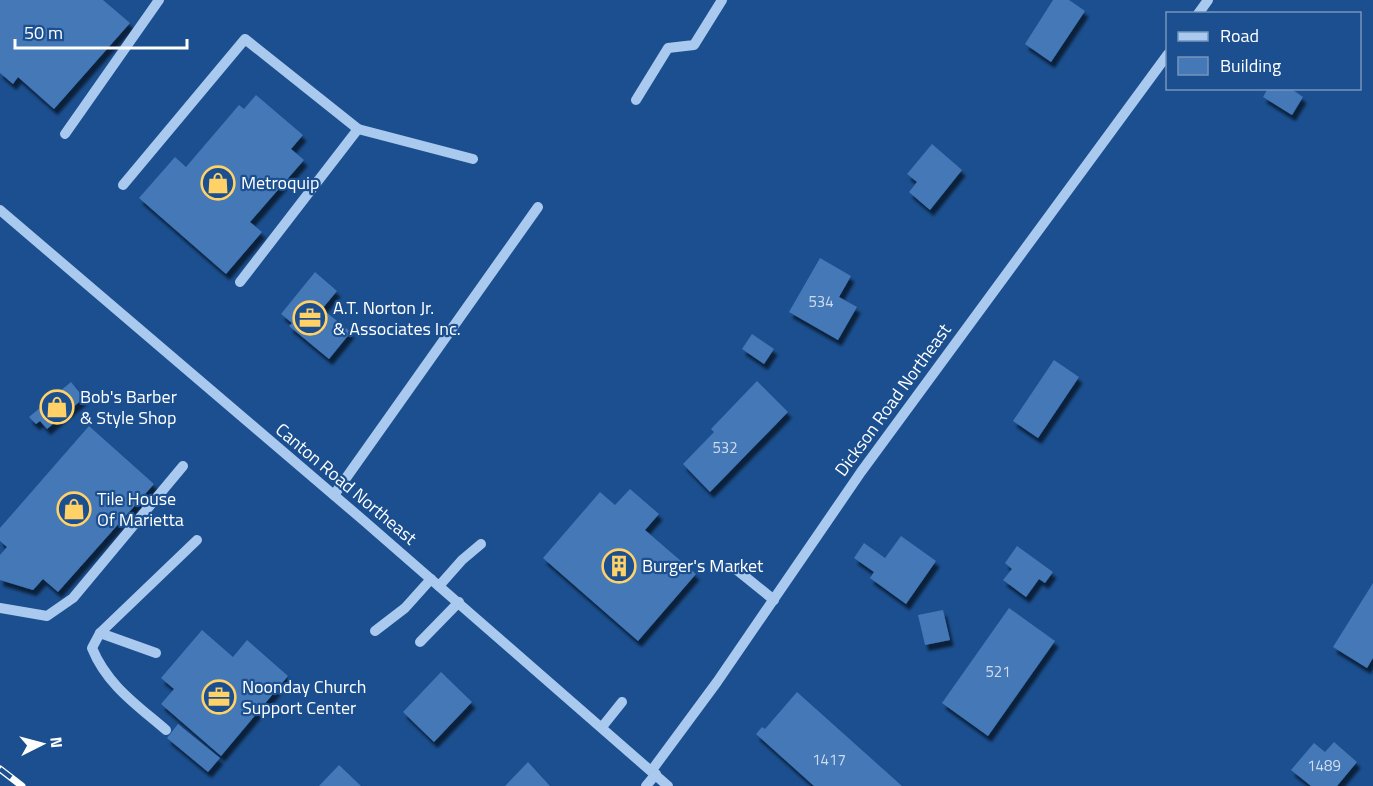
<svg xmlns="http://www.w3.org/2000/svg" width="1373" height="786" font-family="'Titillium Web',sans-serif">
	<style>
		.building { fill: #4478b7; filter: url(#shadow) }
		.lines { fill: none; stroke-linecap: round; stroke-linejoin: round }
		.minor { stroke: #a9c9ee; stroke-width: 10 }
		.rail-casing { stroke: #fff; stroke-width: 7 }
		.rail { stroke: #1b4f8f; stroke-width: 4.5; stroke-dasharray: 14; stroke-linecap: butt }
		.labels { text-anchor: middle; stroke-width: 4.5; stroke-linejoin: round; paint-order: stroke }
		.number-label { font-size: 15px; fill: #d0dded }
		.poi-label { font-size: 18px; fill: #fff; stroke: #1b4f8f; text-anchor: start }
		.street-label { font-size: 18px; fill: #fff; stroke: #1b4f8f }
	</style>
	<defs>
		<filter id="shadow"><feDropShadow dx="3.5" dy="6" stdDeviation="1.5" flood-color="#0009"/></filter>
	</defs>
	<rect width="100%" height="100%" fill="#1b4f8f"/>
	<g class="building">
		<polygon points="0,0 103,0 130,23 54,109 18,77 13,84 0,73"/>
		<polygon points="1053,0 1069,0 1085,11 1051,62 1025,44"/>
		<polygon points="1268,88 1290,88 1303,97 1292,115 1263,97"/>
		<polygon points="256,95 303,135 291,149 304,160 250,222 262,232 226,274 139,198 175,157 186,167 239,105 244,109"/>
		<polygon points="932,144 962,170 930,210 909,192 917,182 907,174"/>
		<polygon points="820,258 851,276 839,297 857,307 838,340 789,312"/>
		<polygon points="315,272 337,291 322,309 351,332 329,359 289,326 292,323 281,314"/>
		<polygon points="752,334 774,349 764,364 742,349"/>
		<polygon points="1054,360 1079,377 1038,438 1013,421"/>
		<polygon points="757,381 788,412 710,492 683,464 714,432 711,429"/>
		<polygon points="71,382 84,398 47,429 40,421 36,424 29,417"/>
		<polygon points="89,426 154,484 58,592 43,579 33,590 0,580 0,555 7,547 0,541 0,528"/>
		<polygon points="630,489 659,514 645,530 696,574 638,641 543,558 600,492 615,505"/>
		<polygon points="901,536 936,561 906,604 870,578 874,572 854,558 864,543 885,558"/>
		<polygon points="1017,546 1053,572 1045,583 1039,579 1026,597 1003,580 1012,569 1005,563"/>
		<polygon points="1373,583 1373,658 1367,668 1333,647"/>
		<polygon points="1009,608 1055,641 988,736 942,703"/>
		<polygon points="943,610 950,640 925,645 918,615"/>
		<polygon points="202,630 233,657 247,640 288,676 221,756 161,704 174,689 161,678"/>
		<polygon points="441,672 472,702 434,742 403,712"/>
		<polygon points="797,692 902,786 814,786 756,734 762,727 765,729"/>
		<polygon points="178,724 220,758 208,772 167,738"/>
		<polygon points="1334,742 1357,762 1337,786 1311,786 1291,770 1314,743 1325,752"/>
		<polygon points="528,762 550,786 505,786"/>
		<polygon points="339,765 361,786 319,786"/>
	</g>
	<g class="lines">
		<g class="minor">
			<polyline points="1198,14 1208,0"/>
			<polyline points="636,100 668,48 694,45 722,0"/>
			<polyline points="65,134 159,0"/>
			<polyline points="123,185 245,39 358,129"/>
			<polyline points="0,210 363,520 668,786"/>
			<polyline points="240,282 358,129 473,159"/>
			<polyline points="334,495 538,207"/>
			<polyline points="737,570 774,600"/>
			<polyline points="439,586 462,560 481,544"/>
			<polyline points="0,608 47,616 73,598 183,466"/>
			<polyline points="375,631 405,608 431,579"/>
			<polyline points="100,633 156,653"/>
			<polyline points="420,642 459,602"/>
			<polyline points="602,727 622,702"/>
			<path d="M166 730C137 705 107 685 92 648L100 633 197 540"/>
			<polyline points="652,770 717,682 861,472 1168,54"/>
			<polyline points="646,786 656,774"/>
		</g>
		<g class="rail-casing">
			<polyline id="rail" points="0,769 22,786"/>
		</g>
		<use href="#rail" class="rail"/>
	</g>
	<defs>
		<g id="shop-ring" transform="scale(1.725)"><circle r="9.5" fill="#1b4f8f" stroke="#ffd166" stroke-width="1.5"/><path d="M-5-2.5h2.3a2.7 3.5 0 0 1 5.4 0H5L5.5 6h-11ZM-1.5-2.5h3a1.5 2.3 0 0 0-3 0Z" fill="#ffd166"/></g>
		<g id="office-ring" transform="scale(1.725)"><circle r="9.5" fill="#1b4f8f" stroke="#ffd166" stroke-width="1.5"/><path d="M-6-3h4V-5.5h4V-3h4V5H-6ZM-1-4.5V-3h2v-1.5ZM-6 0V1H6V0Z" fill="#ffd166"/></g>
		<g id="building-ring" transform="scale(1.725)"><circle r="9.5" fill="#1b4f8f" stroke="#ffd166" stroke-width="1.5"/><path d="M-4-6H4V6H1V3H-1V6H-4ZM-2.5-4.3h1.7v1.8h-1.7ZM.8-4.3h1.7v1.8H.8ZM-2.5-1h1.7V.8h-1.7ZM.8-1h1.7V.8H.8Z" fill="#ffd166"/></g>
	</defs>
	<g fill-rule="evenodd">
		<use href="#shop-ring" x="218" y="183"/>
		<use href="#office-ring" x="310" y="318"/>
		<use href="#shop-ring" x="57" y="407"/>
		<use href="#shop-ring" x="74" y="509"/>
		<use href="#building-ring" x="619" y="566"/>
		<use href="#office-ring" x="219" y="697"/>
	</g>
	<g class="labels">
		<g class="number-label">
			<text x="821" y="307">534</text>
			<text x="725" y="453">532</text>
			<text x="998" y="677">521</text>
			<text x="829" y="765">1417</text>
			<text x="1324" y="771">1489</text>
		</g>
		<g class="poi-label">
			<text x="241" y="189">Metroquip</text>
			<text x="333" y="314">A.T. Norton Jr.<tspan x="333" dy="21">&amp; Associates Inc.</tspan></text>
			<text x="80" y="403">Bob's Barber<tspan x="80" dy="21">&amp; Style Shop</tspan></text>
			<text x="97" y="505">Tile House<tspan x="97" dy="21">Of Marietta</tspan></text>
			<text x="642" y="572">Burger's Market</text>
			<text x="242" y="693">Noonday Church<tspan x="242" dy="21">Support Center</tspan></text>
		</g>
		<g class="street-label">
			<text transform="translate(893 400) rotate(-54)" y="6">Dickson Road Northeast</text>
			<text transform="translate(346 484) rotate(40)" y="6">Canton Road Northeast</text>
		</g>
	</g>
	<rect x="1166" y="12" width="195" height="78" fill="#1b4f8f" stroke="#7695bc" stroke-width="1.5"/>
	<rect x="1178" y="32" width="30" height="9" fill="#a9c9ee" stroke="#7695bc" stroke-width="1.5"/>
	<text x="1220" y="42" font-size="18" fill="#ffffff">Road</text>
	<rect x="1178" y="57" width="30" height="18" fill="#4478b7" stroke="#7695bc" stroke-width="1.5"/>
	<text x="1220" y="72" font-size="18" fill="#ffffff">Building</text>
	<g transform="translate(42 744) rotate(84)" stroke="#1b4f8f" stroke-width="4.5" paint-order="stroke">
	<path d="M0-4.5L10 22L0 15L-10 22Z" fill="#ffffff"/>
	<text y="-9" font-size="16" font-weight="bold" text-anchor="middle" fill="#ffffff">N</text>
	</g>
	<path d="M15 39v9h172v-9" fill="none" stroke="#ffffff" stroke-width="3"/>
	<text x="24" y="39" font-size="18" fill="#ffffff" stroke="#1b4f8f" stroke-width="4.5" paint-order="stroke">50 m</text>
</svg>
